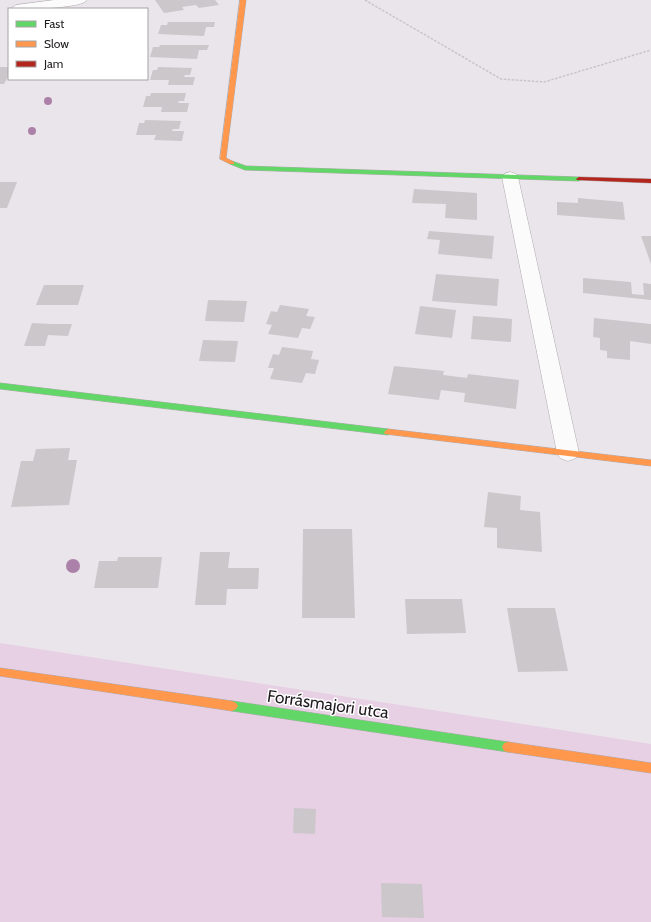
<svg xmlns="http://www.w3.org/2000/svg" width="651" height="922" font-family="Cabin,sans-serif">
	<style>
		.green { fill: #e7cfe4 }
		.building { fill: #cbc7cb }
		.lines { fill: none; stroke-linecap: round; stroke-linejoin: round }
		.street-casing { stroke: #aeaaad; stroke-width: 1 }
		.fast-casing { stroke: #aeaaad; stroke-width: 1 }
		.slow-casing { stroke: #aeaaad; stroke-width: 1 }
		.jam-casing { stroke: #aeaaad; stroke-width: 1 }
		.path { stroke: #c7c5c6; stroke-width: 1.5; stroke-dasharray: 2.5 1.5; stroke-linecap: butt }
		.street { fill: #fcfbfc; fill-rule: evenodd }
		.fast { fill: #63d668; fill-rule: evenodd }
		.slow { fill: #ff974d; fill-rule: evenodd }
		.jam { fill: #b3261e; fill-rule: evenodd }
		.tree { fill: #ac81a9 }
		.labels { text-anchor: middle; stroke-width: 3; stroke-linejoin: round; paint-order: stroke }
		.near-street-label { font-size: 17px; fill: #1e1a1d; stroke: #fff }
	</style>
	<rect width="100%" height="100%" fill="#eae5ea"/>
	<polygon class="green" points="0,643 651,744 651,922 0,922"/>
	<g class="building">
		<polygon points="155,0 215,0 219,5 199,8 196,5 182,7 184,10 164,13"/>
		<polygon points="168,22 215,22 214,27 206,27 204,36 158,34 161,25 167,25"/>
		<polygon points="160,45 209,45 207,50 199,50 197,59 150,57 153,47 159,47"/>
		<polygon points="0,67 9,67 9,75 4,84 0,84"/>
		<polygon points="158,67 192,68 190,75 185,75 184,77 195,77 193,85 168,85 169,80 150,80 153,70 157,70"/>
		<polygon points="151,93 186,93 184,101 179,101 178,103 189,103 187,112 161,112 162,107 143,107 146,96 150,96"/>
		<polygon points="145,120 181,121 179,129 173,129 172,131 184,131 182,141 154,140 156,135 136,135 139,123 144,123"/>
		<polygon points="0,182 17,182 7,208 0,208"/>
		<polygon points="414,189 477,193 477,220 445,218 446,204 412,203"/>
		<polygon points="578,198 623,202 625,220 557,215 557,202 578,203"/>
		<polygon points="429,231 494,236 492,259 438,254 440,240 427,239"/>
		<polygon points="641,236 651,236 651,264"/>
		<polygon points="436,274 499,279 497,306 432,301"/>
		<polygon points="583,278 631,282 632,294 644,295 643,283 651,284 651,300 583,293"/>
		<polygon points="44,285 84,285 78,305 36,305"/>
		<polygon points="208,300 247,301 244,322 205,321"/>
		<polygon points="280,305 309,309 306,316 315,317 310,329 302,328 298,338 268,334 272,325 266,324 271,311 277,312"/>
		<polygon points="420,306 456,310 452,338 415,334"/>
		<polygon points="473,316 512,319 511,342 471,339"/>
		<polygon points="594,318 651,324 651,344 630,341 630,360 607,358 607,351 600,350 600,338 593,337"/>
		<polygon points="32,323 52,324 72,324 68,336 48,335 45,346 24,346"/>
		<polygon points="203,340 238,341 235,362 199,361"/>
		<polygon points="282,347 313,351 311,359 319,360 315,374 306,373 302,383 270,379 274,368 268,368 273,354 279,355"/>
		<polygon points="394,366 444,371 443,375 467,378 468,374 519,380 516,409 464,402 465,393 441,390 439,400 388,394"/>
		<polygon points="70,448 68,460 77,460 69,505 11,507 21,461 33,461 36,449"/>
		<polygon points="488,492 521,496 520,510 540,512 542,552 497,548 497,528 484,527"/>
		<polygon points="303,529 352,529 355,618 302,618"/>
		<polygon points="200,552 230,552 228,568 259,568 258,589 227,589 226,605 195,605"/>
		<polygon points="118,557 162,557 158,588 94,588 99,561 117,561"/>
		<polygon points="405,599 462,599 466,633 407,634"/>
		<polygon points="507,608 555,608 568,671 518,672"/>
		<polygon points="294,808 316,809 315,834 293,833"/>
		<polygon points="381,883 422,884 424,918 382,917"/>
	</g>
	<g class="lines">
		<g class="street-casing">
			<g id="street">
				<path d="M54 0H87C81 9 22 9 10 9L16 5Z"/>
				<polygon points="510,172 516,174 518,177 579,453 576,458 568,461 560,458 557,453 502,177 504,174"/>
			</g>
		</g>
		<g class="fast-casing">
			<g id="fast">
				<polygon points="232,161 246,166 579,177 582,179 579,181 245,170 230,164 230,162"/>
				<polygon points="0,383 388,429 392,432 388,435 0,389"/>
				<polygon points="232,701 508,742 512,743 514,747 512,751 508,752 232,711 228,709 226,706 228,703"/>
			</g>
		</g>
		<g class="slow-casing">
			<g id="slow">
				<polygon points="240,0 246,0 226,158 234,162 234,164 230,164 220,159"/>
				<polygon points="388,429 651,460 651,466 385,434 384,432"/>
				<polygon points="0,668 232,701 236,703 238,706 236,709 232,711 0,676"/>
				<polygon points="508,742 651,763 651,773 508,752 504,751 502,747 504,743"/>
			</g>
		</g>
		<g class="jam-casing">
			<polygon id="jam" points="579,177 651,179 651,183 577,180 576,179"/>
		</g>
		<polyline class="path" points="365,0 501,79 544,82 651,50"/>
		<use href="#street" class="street"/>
		<use href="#fast" class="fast"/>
		<use href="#slow" class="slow"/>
		<use href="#jam" class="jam"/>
	</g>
	<g class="tree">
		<circle cx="48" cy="101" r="4"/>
		<circle cx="32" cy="131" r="4"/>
		<circle cx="73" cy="566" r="7"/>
	</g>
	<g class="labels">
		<g class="near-street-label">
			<text transform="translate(328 704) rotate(8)" y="6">Forrásmajori utca</text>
		</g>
	</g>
	<rect x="8" y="8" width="140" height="72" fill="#ffffff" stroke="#a5a3a5"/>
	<rect x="16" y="21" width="20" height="6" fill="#63d668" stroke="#a5a3a5"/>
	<text x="44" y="28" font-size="12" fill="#1e1a1d">Fast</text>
	<rect x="16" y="41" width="20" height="6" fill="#ff974d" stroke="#a5a3a5"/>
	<text x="44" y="48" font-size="12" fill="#1e1a1d">Slow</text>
	<rect x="16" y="61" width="20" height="6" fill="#b3261e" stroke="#a5a3a5"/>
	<text x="44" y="68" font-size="12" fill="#1e1a1d">Jam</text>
</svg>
